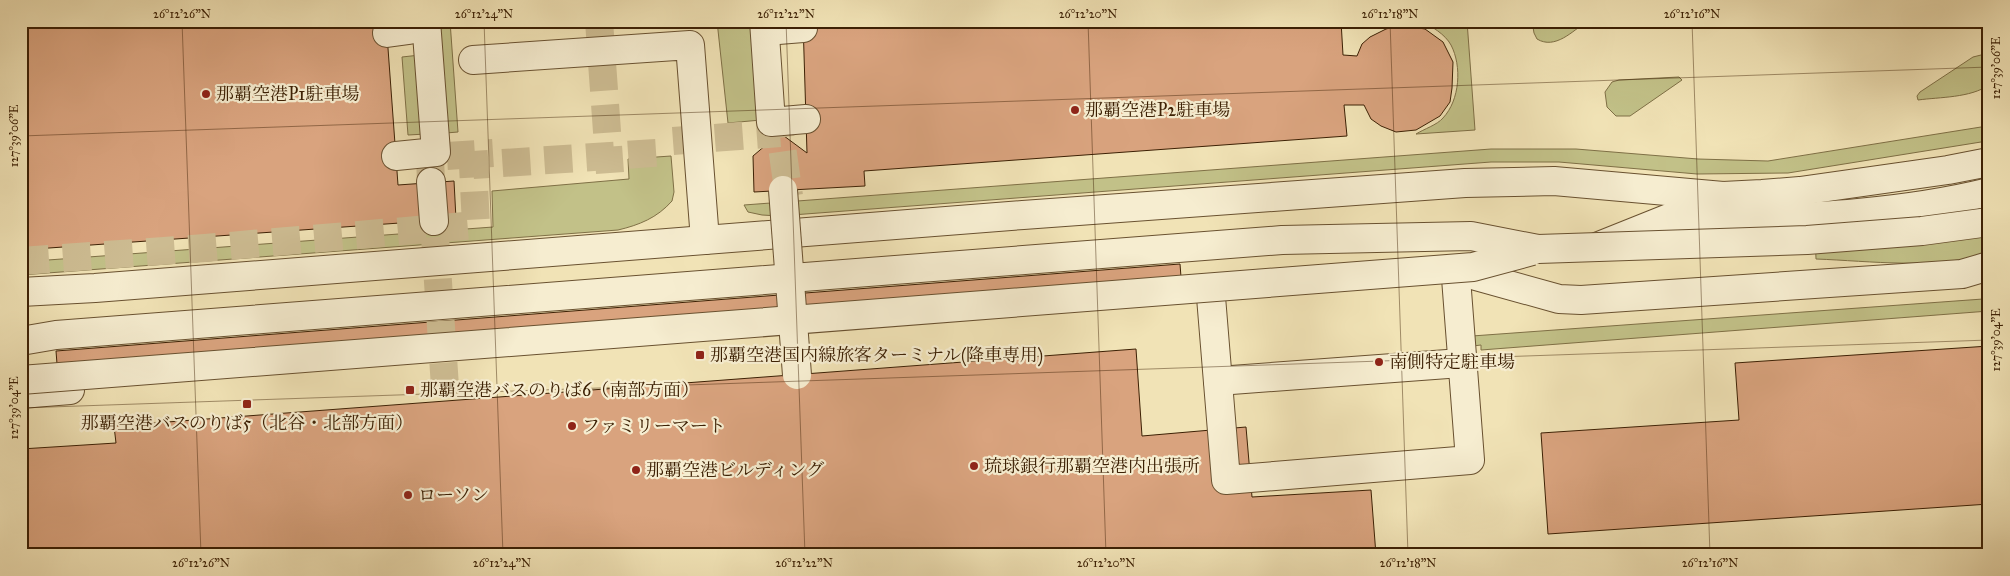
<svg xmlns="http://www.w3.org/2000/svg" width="2010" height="576" font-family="'IM FELL Great Primer','Noto Serif JP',serif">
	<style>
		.green { fill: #c2c188; stroke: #7f7046 }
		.building { fill: #d9a37e; stroke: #3c2004 }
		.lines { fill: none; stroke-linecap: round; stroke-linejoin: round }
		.minor-tunnel { stroke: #cdbc92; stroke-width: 28; stroke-dasharray: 28 14; stroke-linecap: butt }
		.minor-casing { stroke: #695130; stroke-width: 30 }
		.minor { stroke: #f6edd0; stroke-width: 28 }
		.minor-bridge-casing { stroke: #695130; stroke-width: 30; stroke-linecap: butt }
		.minor-bridge { stroke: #f6edd0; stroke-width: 28 }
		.ticks { fill: none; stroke: #3c2004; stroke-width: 1; stroke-opacity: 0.45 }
		.poi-dot { fill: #8f2418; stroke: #f6edd0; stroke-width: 2 }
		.labels { text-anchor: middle; stroke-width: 4.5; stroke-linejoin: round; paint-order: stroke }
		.poi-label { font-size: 18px; fill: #3c2004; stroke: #f6edd0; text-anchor: start }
		.neatline { fill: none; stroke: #3c2004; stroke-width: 2 }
		.ticks-label { font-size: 12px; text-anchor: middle; fill: #3c2004 }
	</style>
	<rect width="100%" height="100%" fill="#f1e3b6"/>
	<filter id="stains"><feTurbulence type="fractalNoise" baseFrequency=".004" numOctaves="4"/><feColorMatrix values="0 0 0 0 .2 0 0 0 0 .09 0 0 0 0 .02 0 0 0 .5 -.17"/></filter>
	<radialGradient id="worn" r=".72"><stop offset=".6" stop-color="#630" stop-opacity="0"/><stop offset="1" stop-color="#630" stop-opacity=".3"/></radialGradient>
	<g class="green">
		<polygon points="438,21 450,21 458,132 446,133"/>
		<polygon points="717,21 753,21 761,120 728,123"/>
		<path d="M1421 21H1467L1475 130 1416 134C1424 129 1437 125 1443 118 1460 100 1462 66 1451 45 1445 34 1431 26 1421 21Z"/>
		<path d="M1532 21H1587C1573 31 1555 50 1537 39L1534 33Z"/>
		<path d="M1985 54 1989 55V85C1970 98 1940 97 1918 100L1917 96 1920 92 1973 57Z"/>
		<polygon points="420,55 426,134 408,135 402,57"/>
		<polygon points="1679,77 1682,80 1630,116 1616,116 1607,107 1605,92 1612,82 1619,80"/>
		<polygon points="1989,124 1989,139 1981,142 1788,173 1697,174 1559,162 1491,162 779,216 762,215 748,212 744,205 1491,149 1576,149 1698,159 1768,161 1981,127"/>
		<path d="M671 156 674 192 672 201C657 218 639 225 618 230L21 275V262L493 227 492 191 629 179 628 159Z"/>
		<path d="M1989 213V253C1937 270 1870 261 1816 259L1815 232Z"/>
		<polygon points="1989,297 1989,311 1481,350 1481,345 1473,346 1472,336 1983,299"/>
	</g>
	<g class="building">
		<polygon points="21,21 386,21 398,185 454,181 456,219 21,250"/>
		<polygon points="803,21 1341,21 1343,55 1357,56 1362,44 1370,37 1386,29 1401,25 1425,29 1443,42 1453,62 1452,88 1450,102 1440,116 1416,130 1396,132 1381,126 1371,119 1364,105 1344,105 1347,136 864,171 865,186 754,192 753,156 780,133 807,153"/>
		<polygon points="1180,264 1181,277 57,364 56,351"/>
		<polygon points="1989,346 1989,504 1548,534 1541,433 1739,420 1735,363"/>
		<polygon points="1136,349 1142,436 1246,427 1252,497 1371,490 1376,555 21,555 21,449 116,443 114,426"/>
		<polygon points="1490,552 1490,555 1454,555"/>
	</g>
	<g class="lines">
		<g class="minor-tunnel">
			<polyline points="599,21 610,173"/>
			<polyline points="673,141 780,133 789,196"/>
			<polyline points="431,182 430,157 493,153"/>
			<polyline points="435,237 446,402"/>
			<polyline points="21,261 205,248 476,225 473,165 669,152"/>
		</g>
		<g class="minor-casing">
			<g id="minor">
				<polyline points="764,21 771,122 806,119"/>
				<polyline points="777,21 778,30 803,28"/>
				<polyline points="387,33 409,30 408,21"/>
				<polyline points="473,60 690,45 705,240"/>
				<polyline points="396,156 436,152 426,21"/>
				<polyline points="431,182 434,221"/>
				<path d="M1675 223C1780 218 1887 217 1989 192"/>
				<polyline points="1599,246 1719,198"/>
				<polyline points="1476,276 1559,299 1581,300 1962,274 1989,266"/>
				<polyline points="21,292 95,288 1023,215 1465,183 1554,181 1723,196 1762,194 1800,191 1948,170 1989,162"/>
				<polyline points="1211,297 1226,480 1470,460 1456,278"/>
				<polyline points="1218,381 1461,363"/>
				<polyline points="21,394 70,390"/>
			</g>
		</g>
		<use href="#minor" class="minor"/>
		<g class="minor-bridge-casing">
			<g id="minor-bridge">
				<polyline points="783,190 797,375"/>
				<polyline points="21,341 56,335 1282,240 1471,236 1538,249 1807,240 1922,231 1989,222"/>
				<polyline points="21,380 1473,267 1532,251"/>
			</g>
		</g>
		<use href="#minor-bridge" class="minor-bridge"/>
	</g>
	<path class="ticks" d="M182 21 201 555M484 21 503 555M786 21 805 555M1088 21 1106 555M1390 21 1408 555M1692 21 1710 555M21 136 1989 67M21 408 1989 340"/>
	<g class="poi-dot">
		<circle cx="206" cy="94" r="5"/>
		<circle cx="1075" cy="110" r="5"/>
		<rect x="695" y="350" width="10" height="10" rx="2.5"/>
		<circle cx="1379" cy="362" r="5"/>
		<rect x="405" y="385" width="10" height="10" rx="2.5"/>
		<rect x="242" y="399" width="10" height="10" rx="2.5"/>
		<circle cx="572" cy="426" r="5"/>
		<circle cx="974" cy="466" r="5"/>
		<circle cx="636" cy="470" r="5"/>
		<circle cx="408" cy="495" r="5"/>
	</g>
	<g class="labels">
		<g class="poi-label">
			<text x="216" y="100">那覇空港P1駐車場</text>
			<text x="1085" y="116">那覇空港P2駐車場</text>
			<text x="710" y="361">那覇空港国内線旅客ターミナル(降車専用)</text>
			<text x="1389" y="368">南側特定駐車場</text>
			<text x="420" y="396">那覇空港バスのりば6（南部方面）</text>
			<text x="247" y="429" text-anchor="middle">那覇空港バスのりば5（北谷・北部方面）</text>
			<text x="582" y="432">ファミリーマート</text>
			<text x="984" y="472">琉球銀行那覇空港内出張所</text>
			<text x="646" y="476">那覇空港ビルディング</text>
			<text x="418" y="501">ローソン</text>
		</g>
	</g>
	<rect width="2010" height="576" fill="none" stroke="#f1e3b6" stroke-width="55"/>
	<rect x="28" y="28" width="1954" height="520" class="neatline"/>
	<g class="ticks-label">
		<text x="182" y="18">26°12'26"N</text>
		<text x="484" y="18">26°12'24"N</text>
		<text x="786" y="18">26°12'22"N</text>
		<text x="1088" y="18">26°12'20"N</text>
		<text x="1390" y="18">26°12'18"N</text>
		<text x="1692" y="18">26°12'16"N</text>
		<text transform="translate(1996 68) rotate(-90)" y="4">127°39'06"E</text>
		<text transform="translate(14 136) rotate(-90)" y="4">127°39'06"E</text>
		<text transform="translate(1996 340) rotate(-90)" y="4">127°39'04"E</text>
		<text transform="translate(14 408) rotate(-90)" y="4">127°39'04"E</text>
		<text x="201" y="567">26°12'26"N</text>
		<text x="502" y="567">26°12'24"N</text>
		<text x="804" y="567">26°12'22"N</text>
		<text x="1106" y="567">26°12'20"N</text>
		<text x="1408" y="567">26°12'18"N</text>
		<text x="1710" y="567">26°12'16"N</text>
	</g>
	<rect width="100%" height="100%" filter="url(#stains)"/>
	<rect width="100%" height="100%" fill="url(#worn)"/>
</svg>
